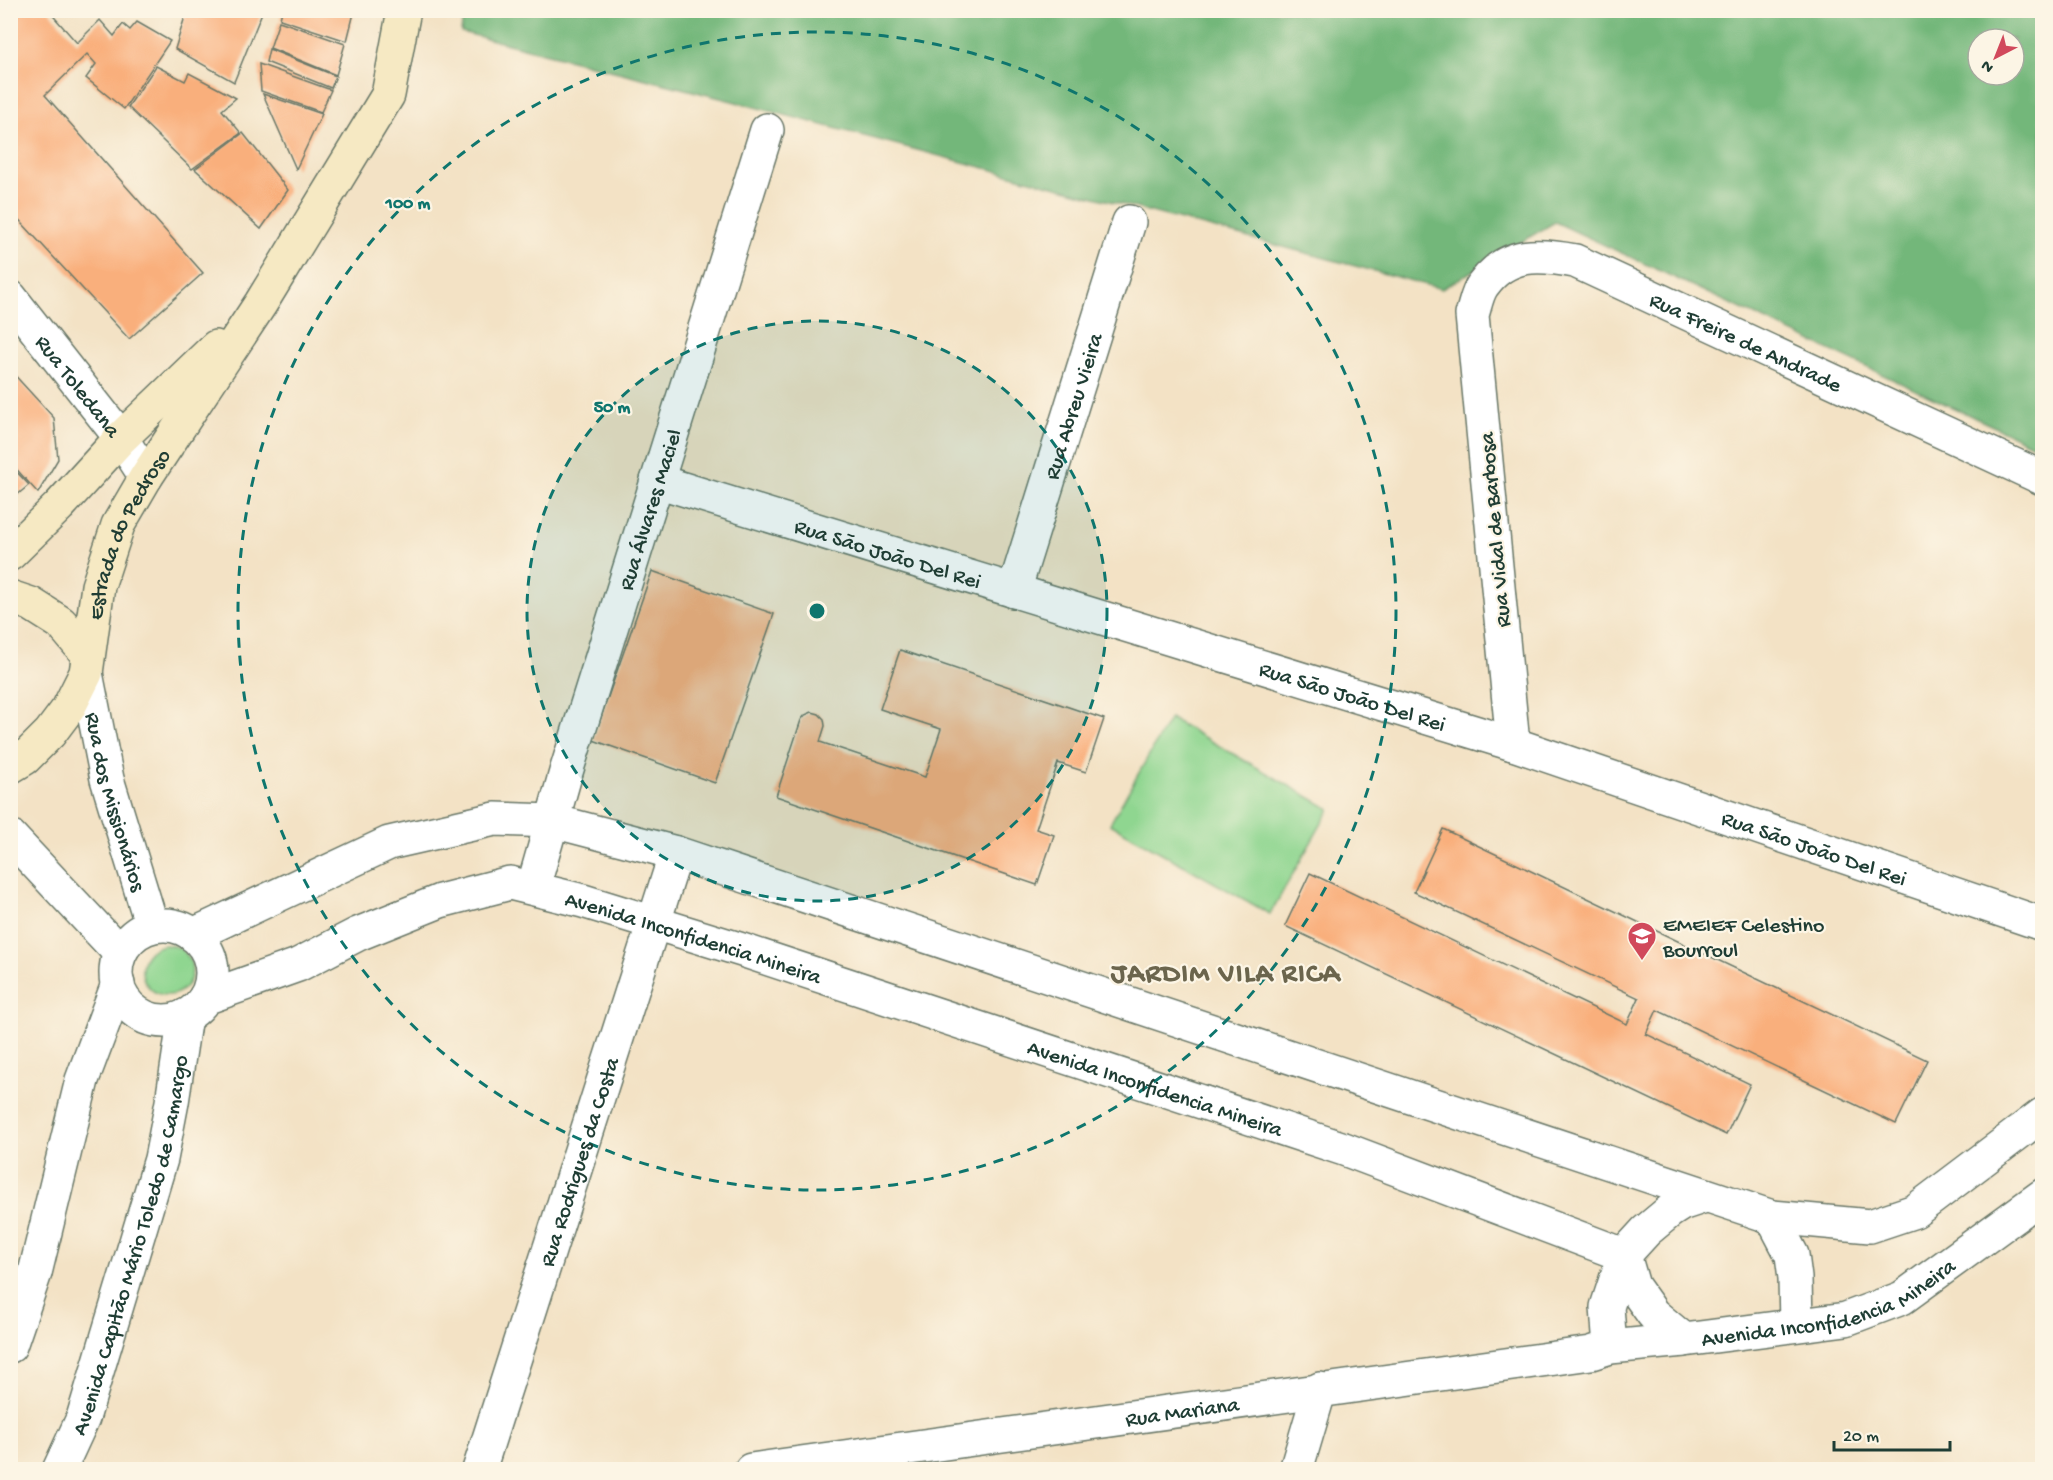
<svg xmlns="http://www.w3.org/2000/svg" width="2053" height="1480" font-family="'Gochi Hand',sans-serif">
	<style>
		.green { fill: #8fd690; stroke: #578a62; stroke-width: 1.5 }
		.forest { fill: #73b77a; stroke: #497a57; stroke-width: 1.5; fill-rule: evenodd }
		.building { fill: #f9af7b }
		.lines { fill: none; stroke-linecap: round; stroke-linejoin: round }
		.minor-casing { stroke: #697767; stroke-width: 36 }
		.secondary-casing { stroke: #697767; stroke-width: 36 }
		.minor { stroke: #fff; stroke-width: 33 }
		.secondary { stroke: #f6e9c3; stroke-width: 33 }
		.ring { fill: none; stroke: #0f766e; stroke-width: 3; stroke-dasharray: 10 8 }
		.labels { text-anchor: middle; stroke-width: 4.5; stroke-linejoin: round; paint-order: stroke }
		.street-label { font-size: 22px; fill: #1f3d34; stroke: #fcf5e5 }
		.poi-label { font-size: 22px; fill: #1f3d34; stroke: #fcf5e5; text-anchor: start }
		.district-label { font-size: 28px; font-weight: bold; letter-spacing: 1.5px; fill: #6b654d; stroke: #fcf5e5 }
		.centre { fill: #0f766e; stroke: #fcf5e5; stroke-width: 3 }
		.ring-label { font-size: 18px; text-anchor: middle; font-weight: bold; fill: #0f766e; stroke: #fcf5e5; stroke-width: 4.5; stroke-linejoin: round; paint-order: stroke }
	</style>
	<rect width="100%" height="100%" fill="#fcf5e5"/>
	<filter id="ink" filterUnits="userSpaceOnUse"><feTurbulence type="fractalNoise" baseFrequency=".0167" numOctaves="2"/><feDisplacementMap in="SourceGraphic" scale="12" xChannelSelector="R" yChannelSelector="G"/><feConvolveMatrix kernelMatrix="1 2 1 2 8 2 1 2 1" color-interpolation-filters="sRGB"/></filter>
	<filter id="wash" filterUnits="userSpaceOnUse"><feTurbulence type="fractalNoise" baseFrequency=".008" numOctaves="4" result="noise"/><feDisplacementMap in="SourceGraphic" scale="24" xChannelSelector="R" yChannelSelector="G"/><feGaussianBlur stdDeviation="1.35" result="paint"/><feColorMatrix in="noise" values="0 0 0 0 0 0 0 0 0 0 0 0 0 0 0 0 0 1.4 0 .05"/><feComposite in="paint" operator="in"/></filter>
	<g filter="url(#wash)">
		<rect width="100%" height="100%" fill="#f3e2c5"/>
		<g class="green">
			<polygon points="1170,718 1330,809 1270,914 1110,824"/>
			<circle cx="167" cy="970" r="25"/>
		</g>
		<path class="forest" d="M464 10 2042 11V449L1555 222 1442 289 732 101 461 32ZM1978 39H2014V75H1978Z"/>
		<g id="blocks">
			<g class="building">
				<polygon points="10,10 48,10 77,43 100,20 114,36 123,24 130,30 137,22 170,41 124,109 86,78 96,64 87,54 45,95 203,273 129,339 10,210"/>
				<polygon points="187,10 263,10 234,82 175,49"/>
				<polygon points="282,10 347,10 354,13 347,41 280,19"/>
				<polygon points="279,21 345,44 336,75 270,48"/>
				<polygon points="269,49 336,76 331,88 266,62"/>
				<polygon points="259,64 331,90 321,112 261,91"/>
				<polygon points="156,66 185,81 189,73 236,98 222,110 241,133 192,169 128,107"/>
				<polygon points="263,94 322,114 296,169"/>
				<polygon points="243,133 288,190 261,229 195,169"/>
				<polygon points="10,370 54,418 58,459 38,493 10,462"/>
				<polygon points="10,465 29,485 10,501"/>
				<polygon points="652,571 774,614 715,783 593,740"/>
				<polygon points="900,650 1104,719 1086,772 1058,763 1036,829 1054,835 1037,885 776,796 801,720 805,715 812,712 819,714 824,719 825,726 820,742 925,777 941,729 880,709"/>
				<polygon points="1443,829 1927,1060 1896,1124 1657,1010 1646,1034 1750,1084 1726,1135 1285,926 1310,873 1627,1024 1639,998 1414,892"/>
			</g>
		</g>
	</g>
	<g filter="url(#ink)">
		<use href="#blocks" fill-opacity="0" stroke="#697767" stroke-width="1.5"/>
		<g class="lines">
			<g class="minor-casing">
				<g id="minor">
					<path id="s1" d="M10 297 121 438 146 477"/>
					<path id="s2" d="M657 481 1513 744 2042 924"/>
					<path id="s3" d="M1014 591 1129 222"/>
					<path id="s4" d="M86 673 107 779 152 926"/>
					<path id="s5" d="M1513 744 1472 315C1475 306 1477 293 1483 285 1507 251 1540 254 1575 261L2042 478"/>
					<polyline points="10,836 120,953"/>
					<path id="s6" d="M533 888 566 772 767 130"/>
					<circle cx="164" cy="973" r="48"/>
					<polyline points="193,935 389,843 495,819 553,821 676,853 1772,1217 1870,1226 1915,1211 2042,1115"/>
					<path id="s7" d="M205 998 298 965 358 934 440 901 510 883 583 901 742 950 1344 1149 1624 1255 1633 1286 1653 1314 1684 1340 1846 1319 1902 1298 2042 1196"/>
					<polyline points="1772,1217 1792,1255 1795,1278 1796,1325"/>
					<polyline points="10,1346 35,1273 82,1080 118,984"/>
					<polyline points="1610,1347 1607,1307 1624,1255 1646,1231 1670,1211 1681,1204 1705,1196"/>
					<path id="s8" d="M59 1470 83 1418 161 1159 172 1102 185 1016"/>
					<path id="s9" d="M479 1470 676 853"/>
					<path id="s10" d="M751 1470 1591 1353 1610 1347 1684 1340"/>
					<polyline points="1296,1470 1320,1389"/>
				</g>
			</g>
			<g class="secondary-casing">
				<g id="secondary">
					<polyline points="10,554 59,506 121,438 216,347"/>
					<polyline points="10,597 31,604 61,623 88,655"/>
					<path id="s11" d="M10 767 25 758 50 733 68 709 86 673 98 586 118 525 146 477 261 303 388 95 404 10"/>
				</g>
			</g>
			<use href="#minor" class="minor"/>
			<use href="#secondary" class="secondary"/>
		</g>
	</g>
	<circle cx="817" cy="611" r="290" fill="#0f766e" fill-opacity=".12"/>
	<g class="ring">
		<circle cx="817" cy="611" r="290"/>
		<circle cx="817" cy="611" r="579"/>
	</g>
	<defs>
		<g id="school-pin" transform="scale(1.5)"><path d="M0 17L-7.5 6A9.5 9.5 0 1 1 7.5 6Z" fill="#d1495b" stroke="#fcf5e5"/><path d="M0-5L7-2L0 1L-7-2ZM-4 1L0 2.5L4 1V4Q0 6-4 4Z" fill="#fff"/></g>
	</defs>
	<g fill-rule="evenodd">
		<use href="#school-pin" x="1642" y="936"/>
	</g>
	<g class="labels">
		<g class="street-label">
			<text dy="8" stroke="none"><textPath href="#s5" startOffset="754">Rua Freire de Andrade</textPath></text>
			<text dy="8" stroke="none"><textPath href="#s1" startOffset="112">Rua Toledana</textPath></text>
			<text dy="8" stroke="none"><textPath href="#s3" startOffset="194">Rua Abreu Vieira</textPath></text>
			<text dy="8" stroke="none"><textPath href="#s6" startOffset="396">Rua Álvares Maciel</textPath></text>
			<text transform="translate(1493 530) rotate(-95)" y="8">Rua Vidal de Barbosa</text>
			<text dy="8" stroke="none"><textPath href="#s11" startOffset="270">Estrada do Pedroso</textPath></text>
			<text dy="8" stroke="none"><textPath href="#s2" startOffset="242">Rua São João Del Rei</textPath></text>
			<text dy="8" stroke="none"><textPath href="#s2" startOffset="728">Rua São João Del Rei</textPath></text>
			<text dy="8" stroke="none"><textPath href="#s4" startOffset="132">Rua dos Missionários</textPath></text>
			<text dy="8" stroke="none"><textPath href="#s2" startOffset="1214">Rua São João Del Rei</textPath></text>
			<text dy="8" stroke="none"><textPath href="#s7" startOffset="518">Avenida Inconfidencia Mineira</textPath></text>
			<text dy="8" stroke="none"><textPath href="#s7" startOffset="1004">Avenida Inconfidencia Mineira</textPath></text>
			<text dy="8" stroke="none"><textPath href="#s9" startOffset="324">Rua Rodrigues da Costa</textPath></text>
			<text dy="8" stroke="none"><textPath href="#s8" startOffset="237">Avenida Capitão Mário Toledo de Camargo</textPath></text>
			<text dy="8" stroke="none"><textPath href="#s7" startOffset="1760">Avenida Inconfidencia Mineira</textPath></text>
			<text dy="8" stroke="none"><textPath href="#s10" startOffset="435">Rua Mariana</textPath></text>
		</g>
		<g class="poi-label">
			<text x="1663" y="931">EMEIEF Celestino<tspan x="1663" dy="25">Bourroul</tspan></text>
		</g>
		<g class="district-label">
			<text x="1226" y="981">JARDIM VILA RICA</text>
		</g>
	</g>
	<circle cx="817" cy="611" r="9" class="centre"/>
	<g class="ring-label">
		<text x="408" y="208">100 m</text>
		<text x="612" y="412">50 m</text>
	</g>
	<rect width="2053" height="1480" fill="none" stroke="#fcf5e5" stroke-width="36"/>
	<g transform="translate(1996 57) rotate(222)"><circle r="28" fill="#fcf5e5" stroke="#a4ab9e" stroke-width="1.5"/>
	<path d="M0-4.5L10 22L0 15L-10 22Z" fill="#d1495b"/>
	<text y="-9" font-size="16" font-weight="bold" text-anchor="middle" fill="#1f3d34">N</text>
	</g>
	<path d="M1834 1441v9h116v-9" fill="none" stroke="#1f3d34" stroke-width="3"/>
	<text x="1843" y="1441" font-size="18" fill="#1f3d34" stroke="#fcf5e5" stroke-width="4.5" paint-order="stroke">20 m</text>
</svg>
